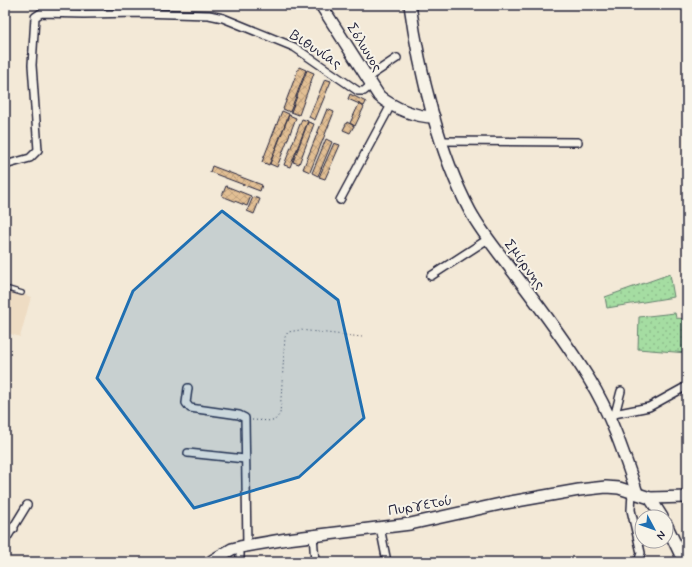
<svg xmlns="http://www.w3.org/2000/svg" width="692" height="567" font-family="Mynerve,sans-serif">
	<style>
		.built { fill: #eedcc3 }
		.grass { fill: url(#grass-dots); stroke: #64806e }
		.building { fill: url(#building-cross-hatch); stroke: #22223b }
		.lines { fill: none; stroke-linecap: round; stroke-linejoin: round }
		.lane-casing { stroke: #22223b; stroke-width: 6 }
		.street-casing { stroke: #22223b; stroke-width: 10 }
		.secondary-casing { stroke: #22223b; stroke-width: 14 }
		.path { stroke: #22223b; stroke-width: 1; stroke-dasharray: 1 3; stroke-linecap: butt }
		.lane { stroke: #f7f3e8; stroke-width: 3.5 }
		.street { stroke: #f7f3e8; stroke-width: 7 }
		.secondary { stroke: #f7f3e8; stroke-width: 11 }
		.marked { fill: #1f6fb2; fill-opacity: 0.2; stroke: #1f6fb2; stroke-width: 3; stroke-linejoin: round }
		.labels { text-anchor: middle; stroke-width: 4; stroke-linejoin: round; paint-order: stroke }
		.street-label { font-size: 15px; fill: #22223b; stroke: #f7f3e8 }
	</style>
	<defs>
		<pattern id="grass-dots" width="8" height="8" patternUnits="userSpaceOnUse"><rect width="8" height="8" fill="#a5dda2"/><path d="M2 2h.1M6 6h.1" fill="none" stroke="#8ebd8c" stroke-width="1.8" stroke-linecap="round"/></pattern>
		<pattern id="building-cross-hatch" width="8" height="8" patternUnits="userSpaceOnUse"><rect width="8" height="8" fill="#e2bf94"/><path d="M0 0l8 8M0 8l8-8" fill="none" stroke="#c2a480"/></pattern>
	</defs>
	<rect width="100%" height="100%" fill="#f3e9d7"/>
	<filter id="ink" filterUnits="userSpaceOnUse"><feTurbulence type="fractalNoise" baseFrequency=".025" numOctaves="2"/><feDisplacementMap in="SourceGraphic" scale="8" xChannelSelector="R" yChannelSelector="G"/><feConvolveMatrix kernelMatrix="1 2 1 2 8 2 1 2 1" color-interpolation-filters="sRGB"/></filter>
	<g filter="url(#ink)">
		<polygon class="built" points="5,288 31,297 20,337 5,332"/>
		<g class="grass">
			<polygon points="670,274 674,297 607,308 605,297"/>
			<polygon points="675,313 676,318 687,319 687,353 638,349 639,317"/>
		</g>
		<g class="building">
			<polygon points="299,67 306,70 290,112 283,109"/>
			<polygon points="307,70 314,73 299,115 291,112"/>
			<polygon points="325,79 331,81 315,120 309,117"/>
			<polygon points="350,94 366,102 364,106 348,99"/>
			<polygon points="359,104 364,107 355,126 350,123"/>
			<polygon points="327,109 334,112 310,172 303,169"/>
			<polygon points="282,111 289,114 269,165 262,162"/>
			<polygon points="289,115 296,118 277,167 270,164"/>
			<polygon points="302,119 308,121 290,167 284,165"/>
			<polygon points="308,122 314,124 299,164 293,162"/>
			<polygon points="347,122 354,126 350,133 343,130"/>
			<polygon points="326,139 332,142 318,176 312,173"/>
			<polygon points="334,143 340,145 325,179 319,177"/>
			<polygon points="212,166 262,185 260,191 210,172"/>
			<polygon points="226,186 251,196 247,206 222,196"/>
			<polygon points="253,197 260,199 254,214 247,211"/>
		</g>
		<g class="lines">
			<g class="lane-casing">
				<polyline id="lane" points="5,288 22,293"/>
			</g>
			<g class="street-casing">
				<g id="street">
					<polyline points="367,78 397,58"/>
					<polyline points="441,141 578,142"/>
					<polyline points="5,165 30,158 38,150 32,65 35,17 41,13 84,14 138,13 209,15 223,18 294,47 358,91 364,91 371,85"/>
					<polyline points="340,200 391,105"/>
					<polyline points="431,276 488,239"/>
					<polyline points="188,388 186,403 190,408 239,415 245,418 247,546"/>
					<polyline points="615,414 621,391"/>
					<polyline points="609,415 649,407 687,386"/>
					<polyline points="188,453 245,459"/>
					<polyline points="632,492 631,510 641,553 638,562"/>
					<polyline points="5,526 14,529"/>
					<polyline points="380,527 387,562"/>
					<polyline points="313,535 315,562"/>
					<polyline points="5,541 27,505"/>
					<polyline points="240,562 240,547"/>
				</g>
			</g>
			<g class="secondary-casing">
				<g id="secondary">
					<path d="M321 5 379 96C393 108 416 117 434 117"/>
					<path d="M410 5C419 70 439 153 470 211 482 233 499 253 514 273 540 307 566 342 589 379 611 414 624 454 637 493"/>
					<polyline points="650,498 662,517"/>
					<polyline points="666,524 684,562"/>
					<polyline points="210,562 232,549 240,547 287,539 410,524 505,503 579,490 606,487 619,488 650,498 687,497"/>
				</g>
			</g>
			<polyline class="path" points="252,420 274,421 280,414 285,337 288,332 300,330 362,337"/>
			<use href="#lane" class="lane"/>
			<use href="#street" class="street"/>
			<use href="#secondary" class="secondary"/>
		</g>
	</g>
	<path class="marked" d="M222 211 338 300 364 418 299 477 194 508 97 378 133 291Z"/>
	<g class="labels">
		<g class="street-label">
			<text transform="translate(365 47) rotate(58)" y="5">Σόλωνος</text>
			<text transform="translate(316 49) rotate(33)" y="5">Βιθυνίας</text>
			<text transform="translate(525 264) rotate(53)" y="5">Σμύρνης</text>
			<text transform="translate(420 505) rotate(-10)" y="5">Πυργετού</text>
		</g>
	</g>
	<rect width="692" height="567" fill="none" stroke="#f7f3e8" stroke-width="20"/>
	<rect x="10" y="10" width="672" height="547" fill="none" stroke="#22223b" stroke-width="1.5" filter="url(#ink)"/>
	<g transform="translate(654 529) rotate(131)"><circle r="19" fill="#f7f3e8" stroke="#a29fa3"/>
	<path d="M0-3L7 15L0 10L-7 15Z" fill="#1f6fb2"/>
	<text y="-6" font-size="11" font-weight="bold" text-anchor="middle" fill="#22223b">N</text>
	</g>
</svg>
